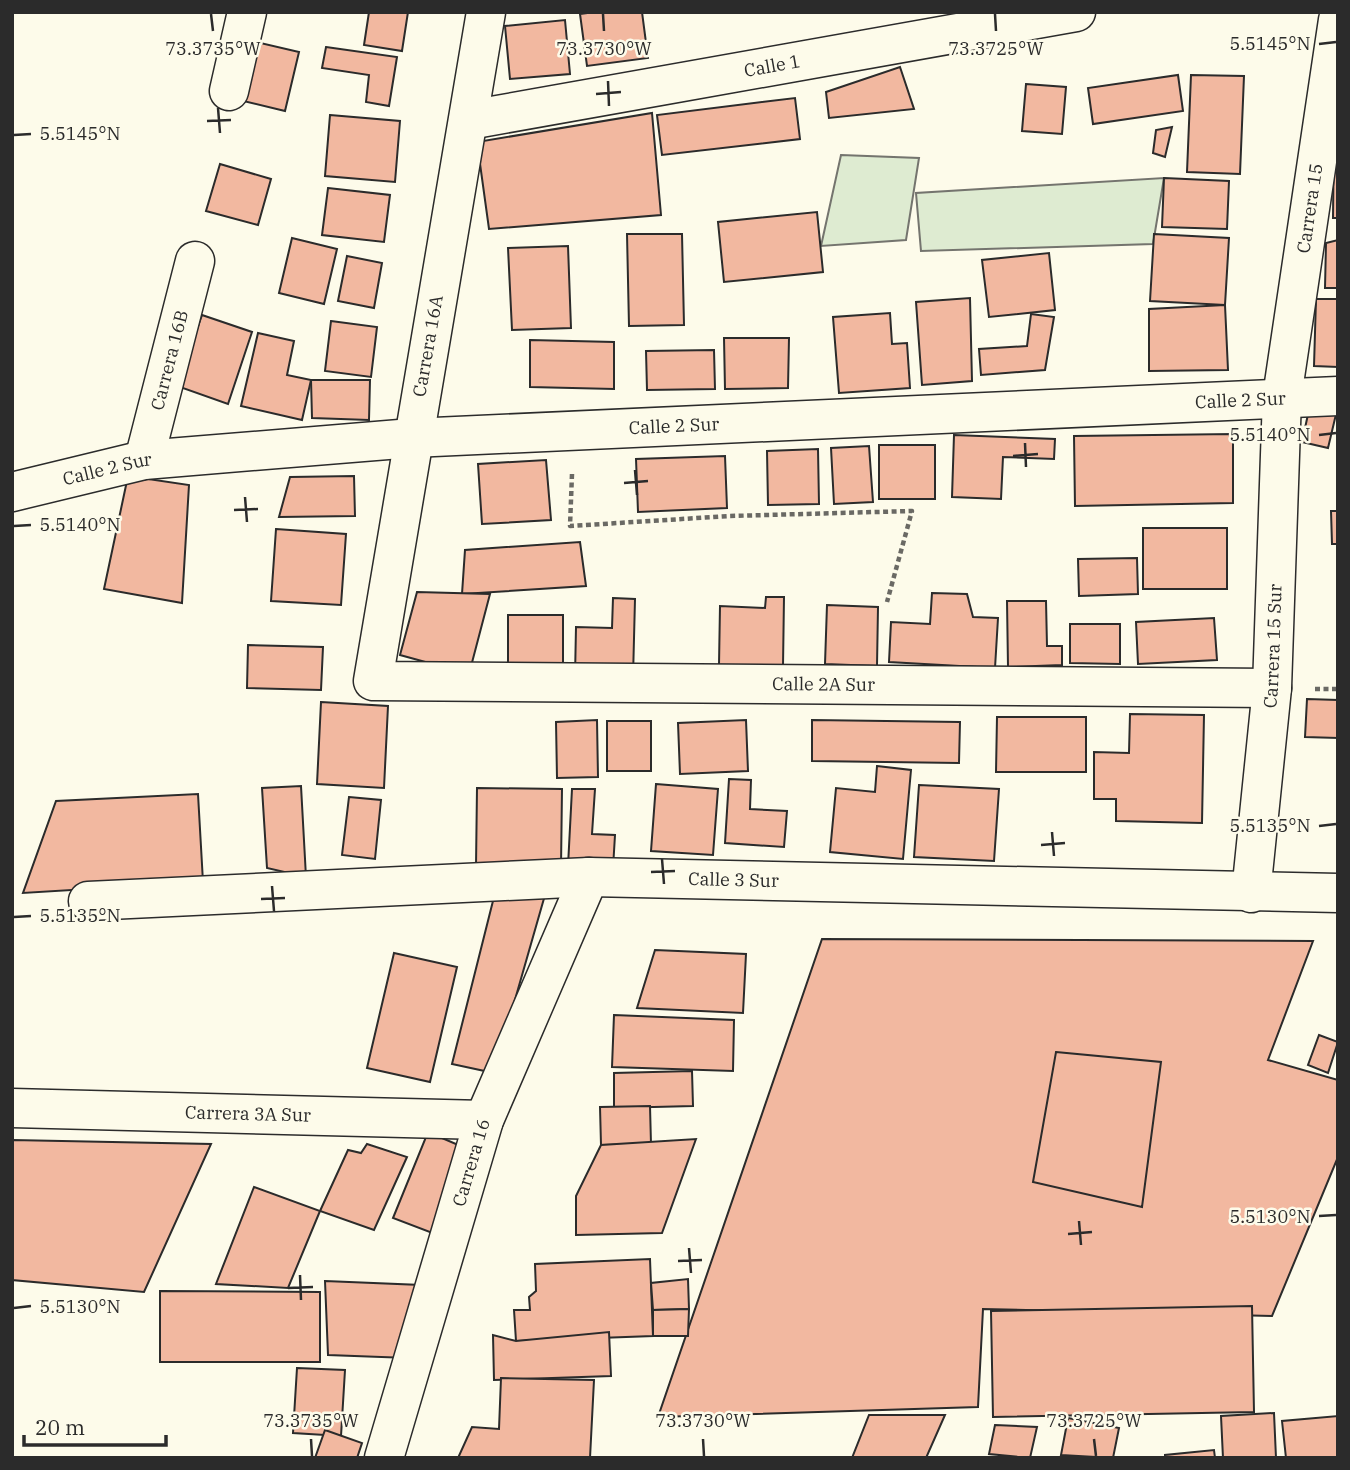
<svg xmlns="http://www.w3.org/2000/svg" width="1350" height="1470" font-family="'IBM Plex Serif',serif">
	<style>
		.green { fill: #deebd1; stroke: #74746e; stroke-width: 2 }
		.building { fill: #f2b8a0; stroke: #2b2b2b; stroke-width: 2 }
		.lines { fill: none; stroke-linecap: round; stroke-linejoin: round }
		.street-casing { stroke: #2b2b2b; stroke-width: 41 }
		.path { stroke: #6a6964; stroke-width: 4.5; stroke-dasharray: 5 3.5; stroke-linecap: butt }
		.street { stroke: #fdfbea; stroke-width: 38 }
		.ticks { fill: none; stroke: #2b2b2b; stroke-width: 2.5 }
		.labels { text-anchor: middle; stroke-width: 5; stroke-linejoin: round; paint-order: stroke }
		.street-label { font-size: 18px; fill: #2b2b2b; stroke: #fdfbea }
		.ticks-label { font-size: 18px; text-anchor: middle; fill: #2b2b2b; stroke: #fdfbea; stroke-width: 5; stroke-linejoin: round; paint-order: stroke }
	</style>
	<rect width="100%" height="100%" fill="#fdfbea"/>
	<g class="green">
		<polygon points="841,155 919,158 906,240 821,246"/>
		<polygon points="1164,178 1153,244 921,251 916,193"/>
	</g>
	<g class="building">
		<polygon points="369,12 408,12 402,51 364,45"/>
		<polygon points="595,12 642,12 648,58 587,66 580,14"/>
		<polygon points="565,20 570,74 510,79 505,26"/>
		<polygon points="248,40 299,52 285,111 235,99"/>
		<polygon points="326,47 397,57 389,106 366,102 369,75 322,68"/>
		<polygon points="900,67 914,109 829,118 826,92"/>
		<polygon points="1178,75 1183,111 1093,124 1088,88"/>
		<polygon points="1191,75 1244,76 1240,174 1187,172"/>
		<polygon points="1026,84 1066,87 1062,134 1022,131"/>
		<polygon points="795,98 800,139 662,155 657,115"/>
		<polygon points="652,113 661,215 489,229 477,142"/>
		<polygon points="330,115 400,121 395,182 325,176"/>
		<polygon points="1334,121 1338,121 1338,218 1333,218"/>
		<polygon points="1172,127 1165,157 1153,153 1156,130"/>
		<polygon points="220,164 271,179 258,225 206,211"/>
		<polygon points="1164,178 1229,181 1227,229 1162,227"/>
		<polygon points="328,188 390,195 384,242 322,235"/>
		<polygon points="817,212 823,272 724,282 718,222"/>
		<polygon points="627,234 682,234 684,325 629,326"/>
		<polygon points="1154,234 1229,238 1225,305 1150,301"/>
		<polygon points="292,238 337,249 324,304 279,293"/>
		<polygon points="1338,240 1338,288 1325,288 1326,243"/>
		<polygon points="568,246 571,328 512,330 508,248"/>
		<polygon points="1049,253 1055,310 989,317 982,260"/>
		<polygon points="347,256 382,263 374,308 338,301"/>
		<polygon points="970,298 972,381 922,385 916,302"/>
		<polygon points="1316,299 1338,299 1338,367 1314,366"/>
		<polygon points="1225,305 1228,370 1149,371 1149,309"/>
		<polygon points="890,313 892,344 907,343 910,388 839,393 833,317"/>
		<polygon points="1031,314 1054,317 1045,370 981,375 979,349 1027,346"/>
		<polygon points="202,315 252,332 228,404 177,386"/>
		<polygon points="331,321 377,327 371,377 325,371"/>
		<polygon points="258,333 294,341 287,375 311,380 302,420 241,406"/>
		<polygon points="724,338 789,338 788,388 725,389"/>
		<polygon points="530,340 614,342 614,389 530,387"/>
		<polygon points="714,350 715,389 647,390 646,351"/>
		<polygon points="311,380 370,380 369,420 312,418"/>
		<polygon points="1310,405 1337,410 1328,448 1302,442"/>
		<polygon points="1233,434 1233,503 1075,506 1074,436"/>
		<polygon points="954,435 1055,439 1054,459 1003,457 1001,499 952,497"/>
		<rect x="879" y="445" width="56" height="54"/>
		<polygon points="869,446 873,502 834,504 831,448"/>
		<polygon points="818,449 819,504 768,505 767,451"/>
		<polygon points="725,456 727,508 638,512 636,459"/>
		<polygon points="546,460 551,520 482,524 478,464"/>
		<polygon points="128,476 189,485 182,603 104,589"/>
		<polygon points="354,476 355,516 279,517 290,477"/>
		<polygon points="1331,511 1338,511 1338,544 1332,544"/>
		<rect x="1143" y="528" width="84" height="61"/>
		<polygon points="276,529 346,534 341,605 271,601"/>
		<polygon points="580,542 586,586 462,594 465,550"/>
		<polygon points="1137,558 1138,594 1079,596 1078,559"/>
		<polygon points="417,592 490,594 469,674 400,655"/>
		<polygon points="932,593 967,594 973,617 998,618 995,668 889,662 891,622 930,624"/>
		<polygon points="766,597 784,597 783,666 719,665 720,606 765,608"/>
		<polygon points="613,598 635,599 633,678 575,677 576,627 612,628"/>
		<polygon points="1007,601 1046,601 1047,646 1062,646 1062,665 1008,667"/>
		<polygon points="827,605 878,607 877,666 825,664"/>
		<polygon points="508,615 563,615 563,674 508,673"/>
		<polygon points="1214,618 1217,660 1138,664 1136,622"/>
		<polygon points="1070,624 1120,624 1120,664 1070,663"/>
		<polygon points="248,645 323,647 321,690 247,688"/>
		<polygon points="1307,699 1338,700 1338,738 1305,737"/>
		<polygon points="321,702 388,706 384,788 317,784"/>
		<polygon points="1130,714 1204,715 1202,823 1116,821 1116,799 1094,799 1094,752 1129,753"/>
		<polygon points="997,717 1086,717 1086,772 996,772"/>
		<polygon points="597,720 598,777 557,778 556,722"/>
		<polygon points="746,720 748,771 680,774 678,723"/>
		<polygon points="812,720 960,722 959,763 812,761"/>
		<rect x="607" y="721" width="44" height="50"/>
		<polygon points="877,766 911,770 903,859 830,852 836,788 875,792"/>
		<polygon points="729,779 751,780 750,809 787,811 784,847 725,843"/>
		<polygon points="656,784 718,789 713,855 651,851"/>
		<polygon points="919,785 999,789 994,861 914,857"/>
		<polygon points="301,786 306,877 267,868 262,788"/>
		<polygon points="477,788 562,789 561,867 476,866"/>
		<polygon points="572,789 595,789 592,834 615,835 613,868 568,866"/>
		<polygon points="198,794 203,882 23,893 56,801"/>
		<polygon points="349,797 381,800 375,859 342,855"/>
		<polygon points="549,881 494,1073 452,1064 497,885"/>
		<polygon points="822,939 1313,941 1268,1060 1338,1080 1338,1157 1272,1316 983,1309 978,1407 658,1417"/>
		<polygon points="655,950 746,954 743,1013 637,1008"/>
		<polygon points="394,953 457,967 430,1082 367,1068"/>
		<polygon points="614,1015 734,1020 733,1071 612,1067"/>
		<polygon points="1319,1035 1338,1042 1328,1073 1308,1065"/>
		<polygon points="1056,1052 1161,1062 1142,1207 1033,1182"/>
		<polygon points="692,1071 693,1106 614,1108 614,1073"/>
		<polygon points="650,1106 651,1144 601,1145 600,1107"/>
		<polygon points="428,1132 470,1150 435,1234 393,1218"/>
		<polygon points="696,1139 662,1233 576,1235 576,1196 601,1145"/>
		<polygon points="12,1140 211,1144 144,1292 12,1280"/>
		<polygon points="367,1144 407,1157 374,1230 320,1211 348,1150 361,1153"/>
		<polygon points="254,1187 320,1211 288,1288 216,1284"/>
		<polygon points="650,1259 653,1336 516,1341 514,1310 530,1310 529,1297 536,1291 535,1264"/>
		<polygon points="688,1279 689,1309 653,1310 651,1283"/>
		<polygon points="325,1281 421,1285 408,1358 328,1355"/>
		<polygon points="160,1291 320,1292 320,1362 160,1362"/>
		<polygon points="1252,1306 1254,1412 993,1417 991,1311"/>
		<polygon points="689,1309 688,1336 653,1336 653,1310"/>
		<polygon points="609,1332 611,1376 494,1380 493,1335 516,1341"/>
		<polygon points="297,1368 345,1370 341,1436 293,1433"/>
		<polygon points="501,1378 594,1380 590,1458 458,1458 472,1427 499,1429"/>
		<polygon points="1274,1413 1276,1458 1223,1458 1221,1416"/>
		<polygon points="869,1415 945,1415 926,1458 852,1458"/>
		<polygon points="1338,1416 1338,1458 1286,1458 1282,1421"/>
		<polygon points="1068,1418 1119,1428 1113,1458 1061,1455"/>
		<polygon points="995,1425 1037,1427 1030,1458 989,1454"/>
		<polygon points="325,1430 362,1443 357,1458 315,1458"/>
		<polygon points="1214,1450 1215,1458 1165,1458 1165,1455"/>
	</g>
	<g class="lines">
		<g class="street-casing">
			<g id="street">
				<path id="s1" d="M486 12 373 681 1272 688"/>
				<polyline points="229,91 247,12"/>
				<path id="s2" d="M469 120 1076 12"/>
				<path id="s3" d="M144 460 195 261"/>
				<path id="s4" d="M12 492 144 460 412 438 1338 396"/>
				<path id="s5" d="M1251 893 1272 688 1282 397 1338 20"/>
				<path id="s6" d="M88 901 589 877 1338 893"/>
				<path id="s7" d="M12 1108 484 1120"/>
				<path id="s8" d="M384 1458 484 1120 589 877"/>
			</g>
		</g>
		<g class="path">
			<polyline points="572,474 570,526 730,516 912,511 887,602"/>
			<polyline points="1315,689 1338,689"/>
		</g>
		<use href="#street" class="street"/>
	</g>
	<path class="ticks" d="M211 14 213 31M603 14 604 31M995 14 996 31M1319 44 1336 42M608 81 609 106M596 94 621 92M218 108 220 133M207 121 231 120M14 135 31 134M1319 435 1336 433M1025 443 1026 467M1013 456 1038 454M635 470 637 495M624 483 648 481M245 497 247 522M234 510 258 509M14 526 31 525M1319 826 1336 824M1052 832 1054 856M1041 845 1065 843M662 859 664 884M651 872 675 871M272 886 274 911M261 899 285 898M14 917 31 916M1319 1216 1336 1215M1079 1221 1081 1245M1068 1234 1092 1232M689 1248 691 1273M678 1261 702 1260M300 1275 301 1300M288 1288 313 1287M14 1308 31 1306M311 1439 312 1456M703 1439 704 1456M1094 1439 1096 1456"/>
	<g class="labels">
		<g class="street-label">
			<text dy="6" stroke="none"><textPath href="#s2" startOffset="308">Calle 1</textPath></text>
			<text dy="6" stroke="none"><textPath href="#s5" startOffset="688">Carrera 15</textPath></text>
			<text transform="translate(428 346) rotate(-80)" y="6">Carrera 16A</text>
			<text dy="6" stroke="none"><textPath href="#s3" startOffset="103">Carrera 16B</textPath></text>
			<text dy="6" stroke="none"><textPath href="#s4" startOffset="1234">Calle 2 Sur</textPath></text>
			<text dy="6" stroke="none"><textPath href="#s4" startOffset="667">Calle 2 Sur</textPath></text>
			<text dy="6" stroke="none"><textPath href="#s4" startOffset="98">Calle 2 Sur</textPath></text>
			<text dy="6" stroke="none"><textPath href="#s5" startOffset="248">Carrera 15 Sur</textPath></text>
			<text dy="6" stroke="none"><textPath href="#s1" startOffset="1129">Calle 2A Sur</textPath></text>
			<text dy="6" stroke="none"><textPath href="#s6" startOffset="646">Calle 3 Sur</textPath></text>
			<text dy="6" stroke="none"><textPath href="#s7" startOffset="236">Carrera 3A Sur</textPath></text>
			<text dy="6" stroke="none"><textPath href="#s8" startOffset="308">Carrera 16</textPath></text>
		</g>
	</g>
	<g class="ticks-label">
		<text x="1270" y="50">5.5145°N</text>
		<text x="213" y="55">73.3735°W</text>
		<text x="604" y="55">73.3730°W</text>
		<text x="996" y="55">73.3725°W</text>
		<text x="80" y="140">5.5145°N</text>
		<text x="1270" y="441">5.5140°N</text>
		<text x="80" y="531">5.5140°N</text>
		<text x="1270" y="832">5.5135°N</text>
		<text x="80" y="922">5.5135°N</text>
		<text x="1270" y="1223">5.5130°N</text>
		<text x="80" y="1313">5.5130°N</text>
		<text x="311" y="1427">73.3735°W</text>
		<text x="703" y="1427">73.3730°W</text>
		<text x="1094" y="1427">73.3725°W</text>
	</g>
	<rect width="1350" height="1470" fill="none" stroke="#2b2b2b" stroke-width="28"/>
	<path d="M24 1435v10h142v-10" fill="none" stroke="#2b2b2b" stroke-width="3.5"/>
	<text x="35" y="1435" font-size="21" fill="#2b2b2b" stroke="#fdfbea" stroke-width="5" paint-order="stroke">20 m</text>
</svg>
